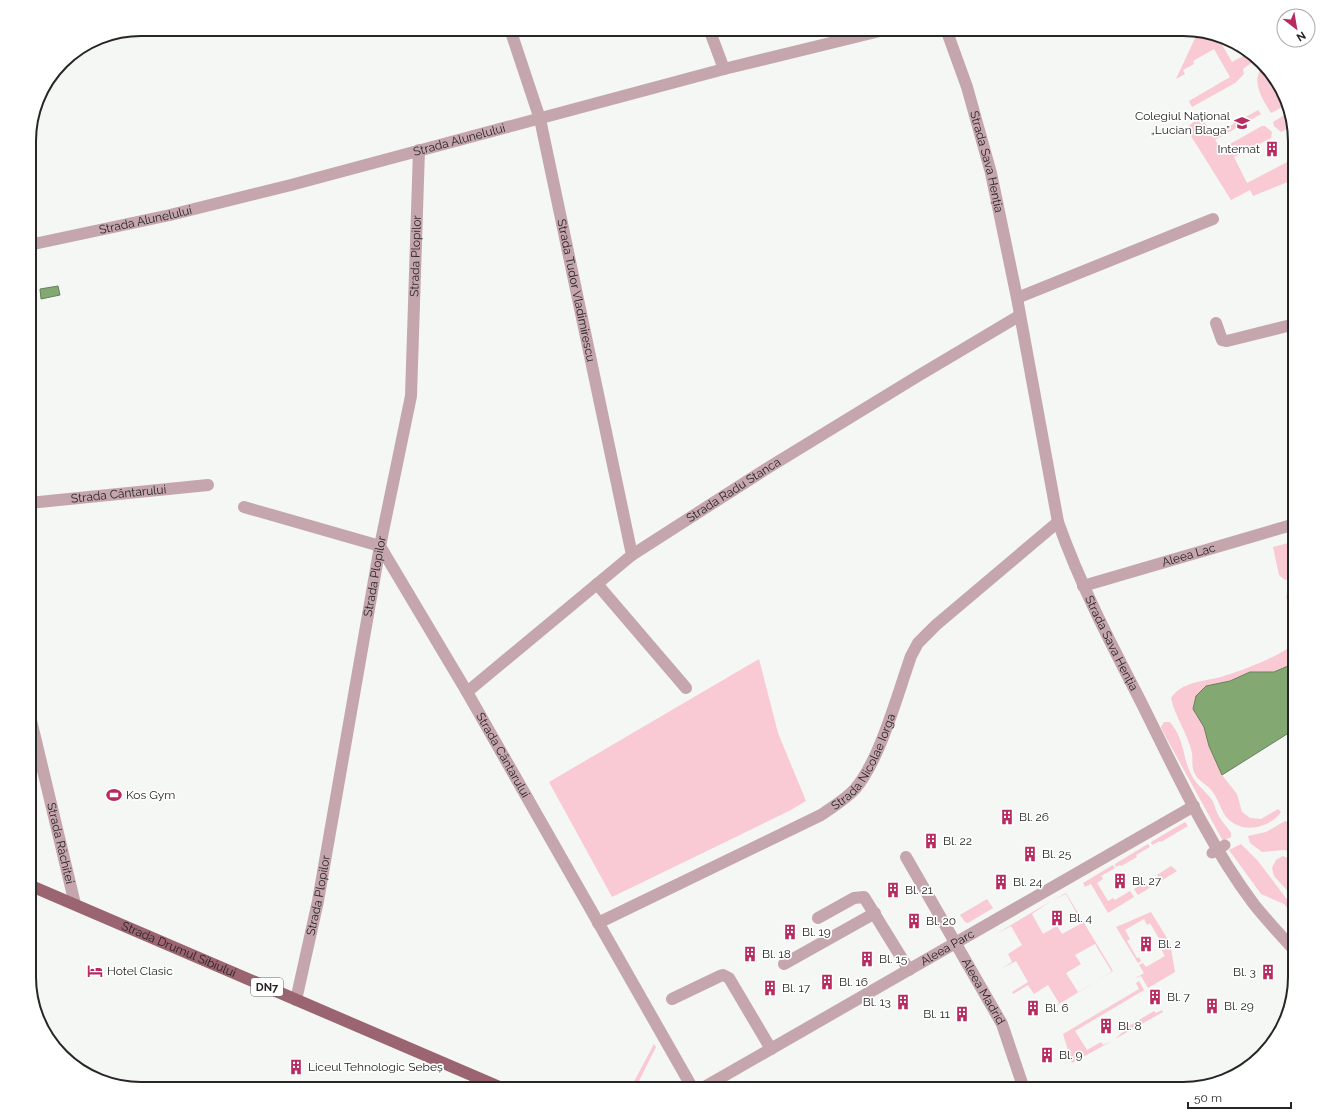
<svg xmlns="http://www.w3.org/2000/svg" width="1324" height="1118" font-family="Raleway,sans-serif">
	<style>
		.green { fill: #f9c9d4; fill-rule: evenodd }
		.water { fill: #83a872; stroke: #67815b }
		.lines { fill: none; stroke-linecap: round; stroke-linejoin: round }
		.pedestrian { stroke: #c6a6ad; stroke-width: 11 }
		.minor { stroke: #c6a6ad; stroke-width: 12 }
		.primary { stroke: #9b6471; stroke-width: 12 }
		.labels { text-anchor: middle; stroke-width: 3.5; stroke-linejoin: round; paint-order: stroke }
		.shield { fill: #fff; stroke: #676766; stroke-width: 1 }
		.shield-label { font-size: 11px; font-weight: bold; fill: #262625 }
		.poi-label { font-size: 12px; fill: #262625; stroke: #fff; text-anchor: start }
		.street-label { font-size: 12px; fill: #262625; stroke: #fff }
		.rim { fill: none; stroke: #262625; stroke-width: 2 }
	</style>
	<rect width="100%" height="100%" fill="#f4f7f3"/>
	<g class="green">
		<polygon points="1198,32 1217,36 1232,62 1250,52 1258,58 1243,69 1244,74 1235,83 1192,107 1189,101 1230,77 1214,49 1193,61 1194,64 1183,70 1185,74 1176,79"/>
		<path d="M1264 66 1285 96 1288 104 1271 113C1263 100 1249 79 1264 66Z"/>
		<polygon points="1258,110 1261,114 1215,140 1221,149 1262,126 1265,126 1272,132 1271,138 1234,157 1247,183 1295,158 1295,179 1253,196 1250,190 1231,200 1186,128 1201,116 1212,136"/>
		<polygon points="1289,112 1292,127 1281,132 1274,126 1273,122"/>
		<polygon points="1288,543 1295,547 1295,576 1285,580 1279,575 1273,547"/>
		<polygon points="1292,590 1295,590 1295,629 1286,596"/>
		<path d="M1295 644V656L1288 666 1274 672H1250L1230 681 1206 686 1196 696 1193 709 1204 727 1209 746 1222 775 1237 794 1242 812 1250 818 1261 819 1278 809 1281 812C1269 829 1242 834 1227 818 1222 813 1218 798 1212 791 1208 785 1198 781 1195 774 1191 767 1193 760 1192 753 1188 734 1175 717 1171 698 1181 682 1205 681 1221 677 1228 675 1235 672 1242 670 1260 663 1279 655 1295 644Z"/>
		<polygon points="759,659 778,733 806,801 789,811 612,897 549,782"/>
		<path d="M1164 722H1170C1185 740 1182 756 1191 774 1195 783 1202 788 1209 796 1215 802 1215 811 1220 818 1223 823 1228 828 1231 833V837L1223 841 1162 730 1161 727Z"/>
		<path d="M1285 821C1298 824 1295 842 1295 852L1283 850 1262 852 1250 843 1248 836 1266 832Z"/>
		<polygon points="1185,822 1188,826 1161,842 1160,841 1152,845 1151,842"/>
		<polygon points="1148,844 1150,847 1136,855 1137,857 1121,866 1120,865 1116,867 1115,864"/>
		<polygon points="1241,844 1258,861 1295,910 1295,917 1284,904 1261,894 1229,850"/>
		<polygon points="1283,856 1290,859 1295,859 1295,899 1274,876 1272,868 1276,860"/>
		<polygon points="1113,865 1115,868 1101,876 1103,879 1097,883 1108,901 1113,898 1115,900 1130,891 1134,897 1108,913 1091,884 1085,887 1083,883"/>
		<polygon points="1171,866 1177,871 1138,895 1134,889 1139,886 1137,883 1143,880 1147,886 1159,879 1157,875"/>
		<path d="M1066 893 1113 971 1046 1012 1059 1003 1048 985 1034 994 1028 985 1013 994 1012 992 1028 982 1016 961 1001 969 1012 962 1008 954 1022 945 1011 926 996 934 1051 901 1032 914 1043 934 1057 926 1062 934 1082 923 1066 894 1053 900ZM1095 944 1112 972 1078 992 1066 973 1081 964 1075 955Z"/>
		<polygon points="987,899 993,908 968,923 965,922 960,915"/>
		<polygon points="1151,912 1170,943 1175,972 1148,988 1141,976 1134,979 1144,973 1139,965 1143,963 1146,967 1165,956 1161,949 1164,947 1150,923 1147,925 1144,919 1125,930 1130,939 1127,941 1137,958 1139,957 1141,961 1138,963 1116,927"/>
		<polygon points="1139,981 1144,990 1075,1031 1087,1050 1101,1042 1103,1045 1112,1041 1072,1063 1063,1034 1139,989 1136,983"/>
		<polygon points="1162,1010 1163,1012 1115,1039 1123,1032 1122,1030 1154,1011 1156,1013"/>
		<polygon points="654,1044 656,1047 635,1089 630,1089"/>
	</g>
	<g class="water">
		<polygon points="58,286 60,295 41,299 40,289"/>
		<polygon points="1295,656 1295,729 1222,775 1209,746 1204,727 1193,709 1196,696 1206,686 1230,681 1250,672 1274,672 1288,666"/>
	</g>
	<g class="lines">
		<polyline class="pedestrian" points="1212,853 1225,845"/>
		<g class="minor">
			<path id="s1" d="M510 29 540 119 632 555"/>
			<polyline points="709,29 724,69"/>
			<path id="s2" d="M946 29 967 87 991 173 1017 298 1058 522C1080 584 1110 642 1140 700 1174 768 1208 843 1253 903 1266 920 1281 935 1295 951"/>
			<path id="s3" d="M29 245 170 215 291 185 724 69 888 29"/>
			<polyline points="1017,298 1213,219"/>
			<polyline points="1216,323 1222,340 1227,341 1295,324"/>
			<path id="s4" d="M29 503 208 485"/>
			<path id="s5" d="M244 507 380 546 467 692 693 1089"/>
			<polyline points="597,584 686,688"/>
			<path id="s6" d="M1083 586 1295 524"/>
			<path id="s7" d="M467 692 632 555 766 469 918 376 1019 316"/>
			<path id="s8" d="M29 712 75 904"/>
			<path id="s9" d="M906 857 1002 1024 1024 1089"/>
			<polyline points="818,918 854,898 864,897 909,970"/>
			<path id="s10" d="M598 923 821 815C832 807 845 800 855 789 880 760 898 693 911 656L918 643 936 625 1058 522"/>
			<polyline points="784,964 875,913"/>
			<polyline points="672,999 720,976 723,975 729,978 771,1049"/>
			<path id="s11" d="M296 1000 318 901 380 546 411 396 419 150"/>
			<path id="s12" d="M701 1089 1194 806"/>
		</g>
		<path class="primary" id="s13" d="M29 885 504 1089"/>
	</g>
	<defs>
		<g id="school-bare" transform="scale(1.2)"><path d="M0-5L7-2L0 1L-7-2ZM-4 1L0 2.5L4 1V4Q0 6-4 4Z" fill="#b82b60" stroke="#fff" stroke-width="2.5" paint-order="stroke"/></g>
		<g id="building-bare" transform="scale(1.2)"><path d="M-4-6H4V6H1V3H-1V6H-4ZM-2.5-4.3h1.7v1.8h-1.7ZM.8-4.3h1.7v1.8H.8ZM-2.5-1h1.7V.8h-1.7ZM.8-1h1.7V.8H.8Z" fill="#b82b60" stroke="#fff" stroke-width="2.5" paint-order="stroke"/></g>
		<g id="stadium-bare" transform="scale(1.2)"><path d="M0-5a6.5 5 0 1 0 0 10a6.5 5 0 1 0 0-10ZM-3.5-1.8h7v3.6h-7Z" fill="#b82b60" stroke="#fff" stroke-width="2.5" paint-order="stroke"/></g>
		<g id="hotel-bare" transform="scale(1.2)"><path d="M-6-4.5h1.5V1H6V5H4.5V3h-9V5H-6ZM-4 0a1.8 1.8 0 1 1 3.6 0ZM.5 0V-2.5h3Q6-2.5 6 0Z" fill="#b82b60" stroke="#fff" stroke-width="2.5" paint-order="stroke"/></g>
	</defs>
	<g fill-rule="evenodd">
		<use href="#school-bare" x="1242" y="123"/>
		<use href="#building-bare" x="1272" y="149"/>
		<use href="#stadium-bare" x="114" y="795"/>
		<use href="#building-bare" x="1007" y="817"/>
		<use href="#building-bare" x="931" y="841"/>
		<use href="#building-bare" x="1030" y="854"/>
		<use href="#building-bare" x="1120" y="881"/>
		<use href="#building-bare" x="1001" y="882"/>
		<use href="#building-bare" x="893" y="890"/>
		<use href="#building-bare" x="1057" y="918"/>
		<use href="#building-bare" x="914" y="921"/>
		<use href="#building-bare" x="790" y="932"/>
		<use href="#building-bare" x="1146" y="944"/>
		<use href="#building-bare" x="750" y="954"/>
		<use href="#building-bare" x="867" y="959"/>
		<use href="#hotel-bare" x="95" y="971"/>
		<use href="#building-bare" x="1268" y="972"/>
		<use href="#building-bare" x="827" y="982"/>
		<use href="#building-bare" x="770" y="988"/>
		<use href="#building-bare" x="1155" y="997"/>
		<use href="#building-bare" x="903" y="1002"/>
		<use href="#building-bare" x="1212" y="1006"/>
		<use href="#building-bare" x="1033" y="1008"/>
		<use href="#building-bare" x="962" y="1014"/>
		<use href="#building-bare" x="1106" y="1026"/>
		<use href="#building-bare" x="1047" y="1055"/>
		<use href="#building-bare" x="296" y="1067"/>
	</g>
	<g class="labels">
		<rect class="shield" x="251" y="978" width="32" height="18" rx="3"/>
		<g class="shield-label">
			<text x="267" y="991">DN7</text>
		</g>
		<g class="poi-label">
			<text x="1230" y="120" text-anchor="end">Colegiul Național<tspan x="1230" dy="14">„Lucian Blaga”</tspan></text>
			<text x="1260" y="153" text-anchor="end">Internat</text>
			<text x="126" y="799">Kos Gym</text>
			<text x="1019" y="821">Bl. 26</text>
			<text x="943" y="845">Bl. 22</text>
			<text x="1042" y="858">Bl. 25</text>
			<text x="1132" y="885">Bl. 27</text>
			<text x="1013" y="886">Bl. 24</text>
			<text x="905" y="894">Bl. 21</text>
			<text x="1069" y="922">Bl. 4</text>
			<text x="926" y="925">Bl. 20</text>
			<text x="802" y="936">Bl. 19</text>
			<text x="1158" y="948">Bl. 2</text>
			<text x="762" y="958">Bl. 18</text>
			<text x="879" y="963">Bl. 15</text>
			<text x="107" y="975">Hotel Clasic</text>
			<text x="1256" y="976" text-anchor="end">Bl. 3</text>
			<text x="839" y="986">Bl. 16</text>
			<text x="782" y="992">Bl. 17</text>
			<text x="1167" y="1001">Bl. 7</text>
			<text x="891" y="1006" text-anchor="end">Bl. 13</text>
			<text x="1224" y="1010">Bl. 29</text>
			<text x="1045" y="1012">Bl. 6</text>
			<text x="950" y="1018" text-anchor="end">Bl. 11</text>
			<text x="1118" y="1030">Bl. 8</text>
			<text x="1059" y="1059">Bl. 9</text>
			<text x="308" y="1071">Liceul Tehnologic Sebeș</text>
		</g>
		<g class="street-label">
			<text dy="4" stroke="none"><textPath href="#s3" startOffset="443">Strada Alunelului</textPath></text>
			<text dy="4" stroke="none"><textPath href="#s2" startOffset="139">Strada Sava Henția</textPath></text>
			<text dy="4" stroke="none"><textPath href="#s3" startOffset="119">Strada Alunelului</textPath></text>
			<text dy="4" stroke="none"><textPath href="#s11" startOffset="755">Strada Plopilor</textPath></text>
			<text dy="4" stroke="none"><textPath href="#s1" startOffset="270">Strada Tudor Vladimirescu</textPath></text>
			<text dy="4" stroke="none"><textPath href="#s7" startOffset="335">Strada Radu Stanca</textPath></text>
			<text dy="4" stroke="none"><textPath href="#s4" startOffset="90">Strada Cântarului</textPath></text>
			<text dy="4" stroke="none"><textPath href="#s6" startOffset="110">Aleea Lac</textPath></text>
			<text dy="4" stroke="none"><textPath href="#s11" startOffset="431">Strada Plopilor</textPath></text>
			<text dy="4" stroke="none"><textPath href="#s2" startOffset="639">Strada Sava Henția</textPath></text>
			<text dy="4" stroke="none"><textPath href="#s5" startOffset="384">Strada Cântarului</textPath></text>
			<text dy="4" stroke="none"><textPath href="#s10" startOffset="318">Strada Nicolae Iorga</textPath></text>
			<text dy="4" stroke="none"><textPath href="#s8" startOffset="135">Strada Răchitei</textPath></text>
			<text dy="4" stroke="none"><textPath href="#s11" startOffset="107">Strada Plopilor</textPath></text>
			<text dy="4" stroke="none"><textPath href="#s12" startOffset="284">Aleea Parc</textPath></text>
			<text dy="4" stroke="none"><textPath href="#s13" startOffset="163">Strada Drumul Sibiului</textPath></text>
			<text dy="4" stroke="none"><textPath href="#s9" startOffset="155">Aleea Madrid</textPath></text>
		</g>
	</g>
	<path d="M0 0H1324V1118H0ZM141 36H1183A105 105 0 0 1 1288 141V977A105 105 0 0 1 1183 1082H141A105 105 0 0 1 36 977V141A105 105 0 0 1 141 36Z" fill="#fff" fill-rule="evenodd"/>
	<path class="rim" d="M141 36H1183A105 105 0 0 1 1288 141V977A105 105 0 0 1 1183 1082H141A105 105 0 0 1 36 977V141A105 105 0 0 1 141 36Z"/>
	<g transform="translate(1296 28) rotate(149)"><circle r="19" fill="#ffffff" stroke="#a8a8a8"/>
	<path d="M0-3L7 15L0 10L-7 15Z" fill="#b82b60"/>
	<text y="-6" font-size="11" font-weight="bold" text-anchor="middle" fill="#262625">N</text>
	</g>
	<path d="M1188 1102v6h103v-6" fill="none" stroke="#262625" stroke-width="2"/>
	<text x="1194" y="1102" font-size="12" fill="#262625" stroke="#ffffff" stroke-width="3" paint-order="stroke">50 m</text>
</svg>
